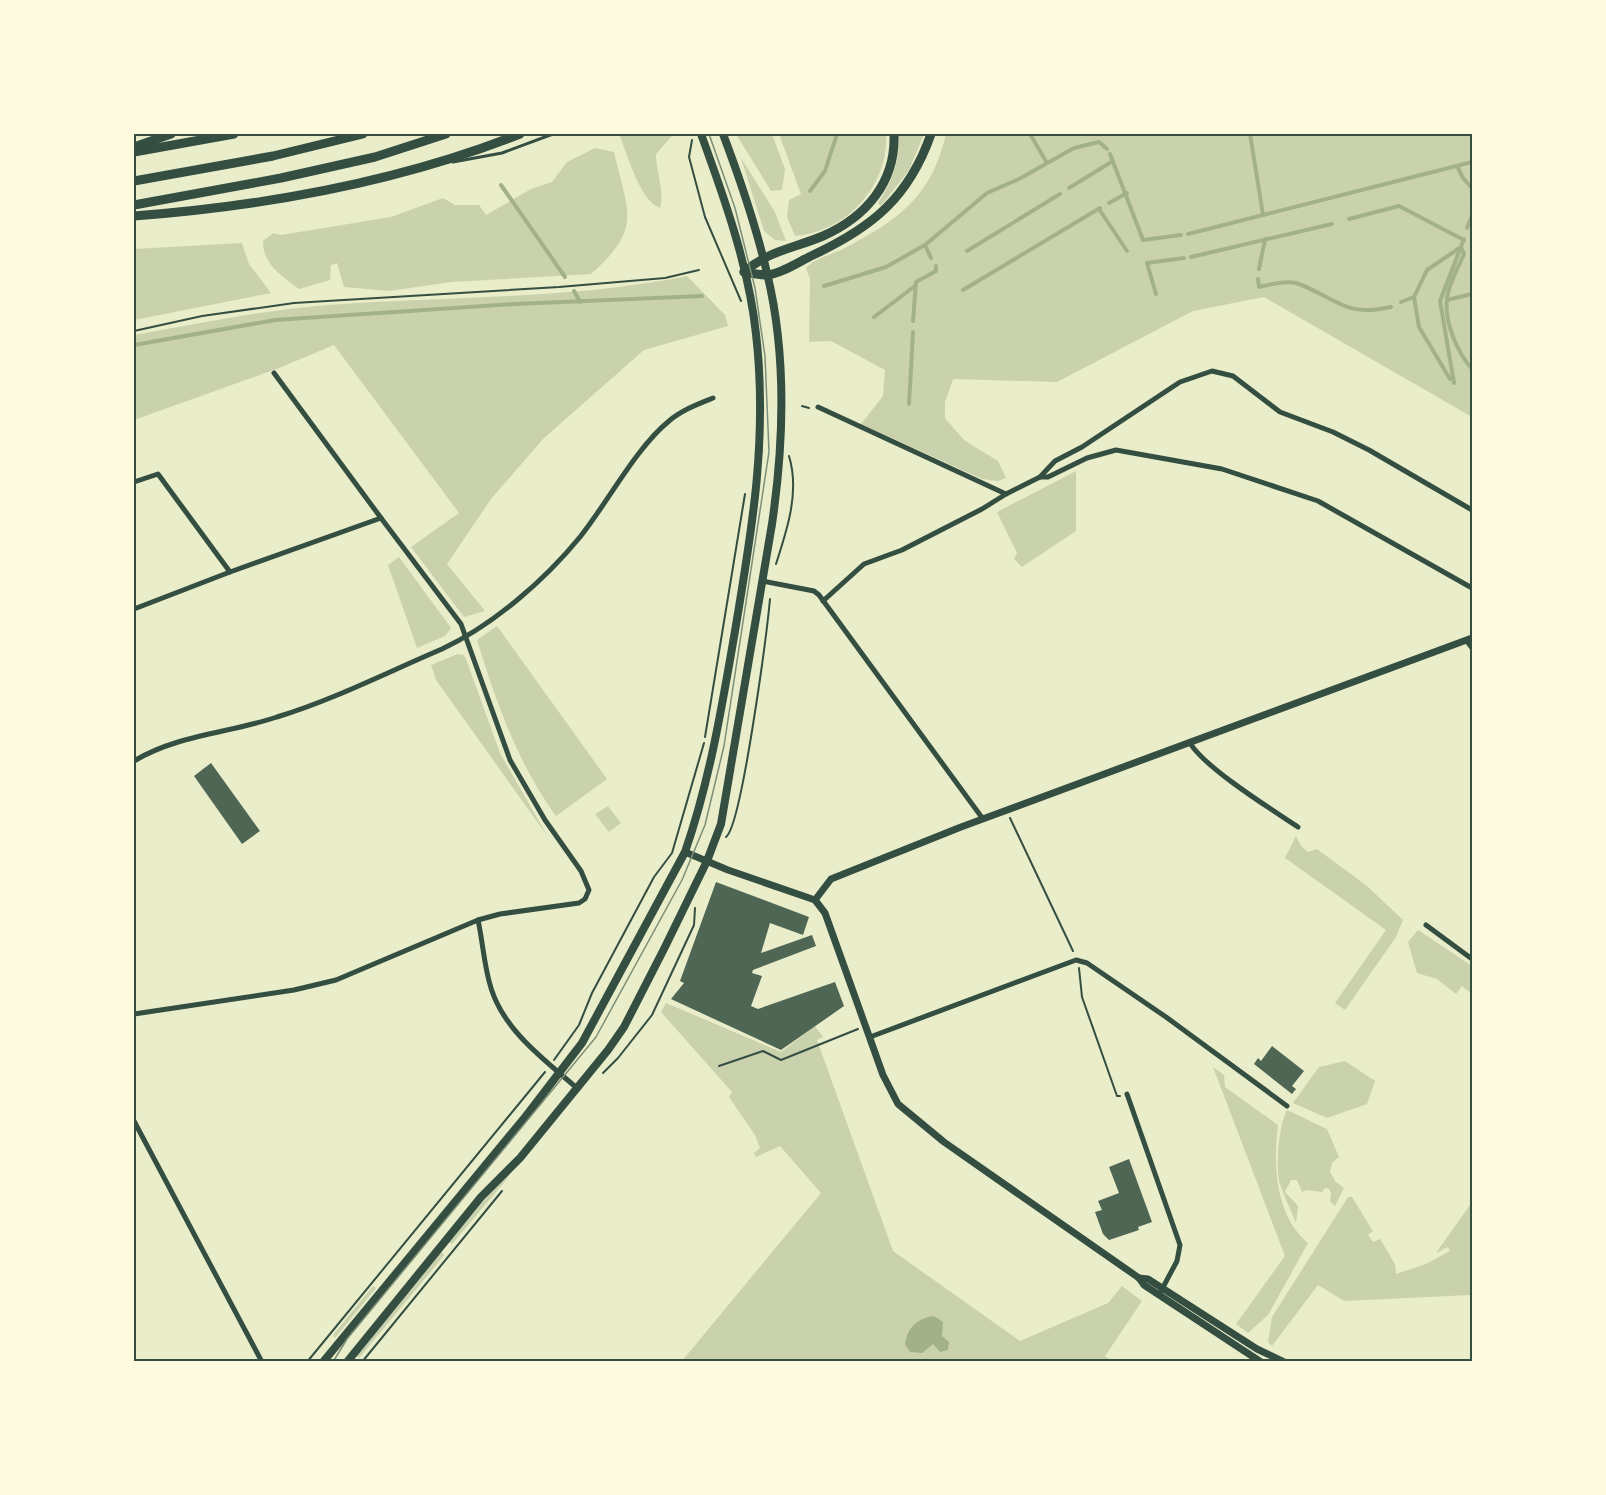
<svg xmlns="http://www.w3.org/2000/svg" width="1606" height="1495" font-family="Figtree,sans-serif">
	<style>
		.green { fill: #cad2ad }
		.water { fill: #a3b18a }
		.lines { fill: none; stroke-linecap: round; stroke-linejoin: round }
		.stream { stroke: #a3b18a; stroke-width: 4 }
		.building { fill: #4f6655 }
		.path { stroke: #344e41; stroke-width: 2 }
		.service { stroke: #344e41; stroke-width: 3 }
		.minor { stroke: #344e41; stroke-width: 5 }
		.tertiary { stroke: #344e41; stroke-width: 7 }
		.secondary { stroke: #344e41; stroke-width: 8 }
		.motorway { stroke: #344e41; stroke-width: 9 }
		.tram { stroke: #7c8e77; stroke-width: 1.5 }
		.neatline { fill: none; stroke: #344e41; stroke-width: 2 }
	</style>
	<rect width="100%" height="100%" fill="#e9edc9"/>
	<g class="green">
		<path d="M619 134H669L672 136 656 154C656 172 665 191 660 208 639 200 628 155 619 134Z"/>
		<polygon points="736,134 772,134 785,169 782,190 771,191"/>
		<path d="M779 134H886C889 185 847 232 795 236L787 217 789 200 801 194Z"/>
		<path d="M899 134H924L909 170 881 206 878 203C893 181 900 160 899 134Z"/>
		<path d="M946 134H1472V417L1264 297 1193 311 1057 382 953 379 945 402V418L964 440 998 461 1006 478 998 481 982 479 861 424 883 396 885 370 831 341 809 342 810 279 806 268C814 259 832 254 843 249 898 220 931 198 946 134Z"/>
		<path d="M595 148 614 152C628 212 643 228 591 274L451 282 389 291 344 287 337 263 331 265 330 280 299 289C281 275 263 265 263 241L273 233 281 235 391 217 443 198 455 205H479L486 215 531 189 552 182 567 162Z"/>
		<polygon points="741,158 775,212 786,241 775,240 764,231"/>
		<polygon points="242,243 249,264 271,293 134,320 134,249"/>
		<path d="M687 276 725 315 728 326 644 350 543 439 491 499 447 564 485 611 464 617 411 547 459 513 334 345 279 368 134 420V335C198 324 262 310 328 305 447 296 569 300 687 276Z"/>
		<polygon points="1076,471 1076,531 1022,567 1014,559 1017,553 997,512"/>
		<polygon points="399,557 451,628 445,636 417,648 388,565"/>
		<path d="M497 626 607 779 556 816C518 764 496 702 477 640Z"/>
		<polygon points="458,654 464,655 467,662 500,753 548,837 436,680 431,665"/>
		<polygon points="608,806 621,823 609,832 595,814"/>
		<polygon points="1296,836 1301,846 1308,852 1317,849 1367,886 1403,920 1396,937 1345,1010 1335,1003 1386,930 1285,858"/>
		<polygon points="1418,930 1472,966 1472,994 1462,986 1456,994 1437,979 1417,973 1408,942"/>
		<polygon points="666,1003 781,1052 815,1026 823,1037 817,1040 893,1251 1020,1341 1108,1303 1122,1286 1142,1301 1105,1356 1113,1361 682,1361 821,1193 780,1146 756,1157 754,1153 760,1148 755,1135 729,1097 732,1092 661,1012"/>
		<polygon points="1345,1061 1375,1081 1367,1104 1327,1118 1293,1103 1319,1067"/>
		<path d="M1213 1067 1224 1075 1225 1087 1278 1125C1273 1165 1275 1215 1308 1243L1268 1315 1248 1333 1236 1324 1285 1256Z"/>
		<path d="M1287 1110 1327 1129 1339 1157 1332 1163 1330 1172 1336 1182 1344 1188 1335 1206 1330 1201 1331 1193 1329 1189 1325 1188 1322 1192 1306 1190 1302 1192 1297 1180H1291L1285 1192 1298 1206 1296 1223C1291 1210 1284 1197 1280 1184 1275 1167 1279 1124 1287 1110Z"/>
		<polygon points="508,1172 510,1174 506,1180 452,1244 449,1242"/>
		<polygon points="1348,1197 1352,1197 1373,1231 1368,1235 1373,1242 1380,1239 1395,1264 1396,1274 1426,1264 1450,1251 1448,1247 1436,1253 1472,1202 1472,1291 1470,1295 1344,1301 1318,1285 1272,1346 1268,1342 1272,1317"/>
		<polygon points="441,1251 444,1255 442,1258 359,1358 356,1355"/>
		<polygon points="373,1286 376,1288 335,1338 333,1335"/>
	</g>
	<path class="water" d="M934 1316 943 1322 942 1336 949 1342 948 1350 940 1352 933 1344 922 1353 910 1352 905 1344C907 1328 917 1318 934 1316Z"/>
	<g class="lines">
		<g class="stream">
			<polyline points="1030,134 1047,163"/>
			<polyline points="1250,134 1263,215"/>
			<polyline points="1110,154 1143,240 1181,235"/>
			<polyline points="1457,166 1463,178 1472,188"/>
			<polyline points="501,185 565,277"/>
			<polyline points="1069,188 1113,161"/>
			<polyline points="810,191 825,171 837,134"/>
			<polyline points="1109,203 1127,193"/>
			<polyline points="1099,209 1127,251"/>
			<polyline points="1349,219 1399,206 1464,240"/>
			<polyline points="1467,228 1472,216"/>
			<polyline points="1188,234 1472,162"/>
			<polyline points="925,245 931,258"/>
			<polyline points="967,251 1060,194"/>
			<polyline points="1191,257 1332,224"/>
			<polyline points="1147,263 1184,258"/>
			<polyline points="1147,263 1156,294"/>
			<polyline points="1259,269 1265,239"/>
			<path d="M1258 279 1259 287C1269 285 1285 280 1296 283 1336 297 1343 318 1391 307"/>
			<polyline points="824,286 886,267 925,245 987,193 1019,179 1074,148 1099,142 1107,149"/>
			<polyline points="963,290 1100,208"/>
			<polyline points="574,291 580,302"/>
			<polyline points="1414,297 1419,327 1450,379"/>
			<polyline points="1447,300 1472,294"/>
			<path d="M1401 302 1414 297 1427 270 1461 247 1464 254C1458 268 1449 283 1447 298 1444 322 1457 352 1472 369"/>
			<polyline points="874,317 915,286"/>
			<polyline points="913,321 916,282 936,271 936,266"/>
			<polyline points="134,345 275,320 515,304 702,296"/>
			<polyline points="1454,383 1440,301 1464,239"/>
			<polyline points="909,404 913,332"/>
		</g>
	</g>
	<g class="building">
		<polygon points="211,763 260,831 242,844 194,776"/>
		<polygon points="716,882 809,917 803,935 770,923 761,953 812,935 816,946 753,970 752,973 762,976 751,1006 758,1009 835,982 844,1006 781,1050 671,999 684,983 680,981"/>
		<polygon points="1272,1046 1304,1071 1292,1086 1296,1089 1292,1094 1254,1064 1258,1058 1261,1061"/>
		<polygon points="1129,1159 1152,1222 1138,1227 1139,1230 1109,1240 1103,1234 1095,1212 1102,1210 1098,1201 1119,1193 1109,1167"/>
	</g>
	<g class="lines">
		<g class="path">
			<polyline points="692,140 689,157 705,217 741,301"/>
			<polyline points="134,331 202,316 294,303 559,287 665,278 699,270"/>
			<polyline points="802,406 809,408"/>
			<path d="M776 564C787 530 800 492 789 456"/>
			<polyline points="705,737 745,494"/>
			<polyline points="1010,818 1073,951"/>
			<path d="M726 837C742 825 767 631 770 599"/>
			<polyline points="1079,968 1082,997 1117,1096 1120,1096"/>
			<polyline points="554,1060 579,1025 592,993 654,877 672,853 704,743"/>
			<polyline points="719,1066 763,1051 781,1060 858,1029"/>
			<polyline points="603,1073 618,1058 652,1015 694,925 695,908"/>
			<polyline points="307,1362 545,1072"/>
			<polyline points="362,1362 502,1191"/>
		</g>
		<polyline class="service" points="453,162 502,153 553,134"/>
		<g class="minor">
			<polyline points="274,373 381,518"/>
			<polyline points="818,407 1006,494 1040,477 1055,461 1082,447 1180,382 1212,371 1233,376 1280,412 1333,432 1369,450 1472,510"/>
			<polyline points="1040,477 1048,477 1087,458 1116,450 1222,469 1318,501 1472,588"/>
			<polyline points="134,482 158,474 230,572 381,518 461,624 510,760 545,820 581,871 589,890 585,899 579,903 500,914 478,920 336,980 294,990 134,1014"/>
			<polyline points="762,581 814,591 819,595 983,819"/>
			<polyline points="823,601 864,564 902,550 982,509 1006,494"/>
			<polyline points="134,609 230,572"/>
			<polyline points="1466,640 1472,648"/>
			<path d="M1190 743C1205 768 1271 809 1298 827"/>
			<path d="M134 761C177 735 229 733 277 717 333 700 388 672 442 649 493 625 544 581 580 537 608 502 635 449 669 421 682 410 698 404 713 398"/>
			<path d="M478 920C483 943 484 966 491 988 504 1031 546 1061 578 1089"/>
			<polyline points="1426,925 1472,959"/>
			<polyline points="870,1037 1076,960 1087,963 1166,1017 1287,1106"/>
			<polyline points="1127,1094 1180,1245 1177,1261 1161,1291"/>
			<polyline points="134,1121 262,1362"/>
		</g>
		<g class="tertiary">
			<polyline points="685,852 728,870 815,900 825,913 883,1075 898,1104 944,1142 1139,1278 1144,1285 1261,1362"/>
			<polyline points="815,900 831,879 961,827 1472,638"/>
			<polyline points="1139,1278 1148,1279 1257,1349 1284,1362"/>
		</g>
		<g class="secondary">
			<path d="M323 1362 526 1116 582 1043 685 852C710 780 722 706 735 631 752 530 768 437 756 334 749 267 724 197 701 134"/>
			<path d="M347 1362 481 1197 520 1158 608 1050 624 1027 664 949 707 861 721 824 772 524C784 442 787 355 767 273 756 226 740 179 723 134"/>
		</g>
		<g class="motorway">
			<polyline points="134,147 171,134"/>
			<polyline points="134,152 234,134"/>
			<polyline points="134,181 273,156 363,134"/>
			<polyline points="134,205 281,178 375,157 446,134"/>
			<path d="M134 216C265 206 396 183 520 134"/>
			<path d="M744 272C751 273 760 275 767 275 781 274 800 261 813 255 873 227 909 197 931 134"/>
			<path d="M744 272C770 250 792 249 823 236 866 217 896 182 894 134"/>
		</g>
		<polyline class="tram" points="333,1362 347,1339 596,1037 682,880 705,825 724,746 769,452 765,356 755,288 735,208 709,134"/>
	</g>
	<rect width="1606" height="1495" fill="none" stroke="#fefae0" stroke-width="270"/>
	<rect x="135" y="135" width="1336" height="1225" class="neatline"/>
</svg>
